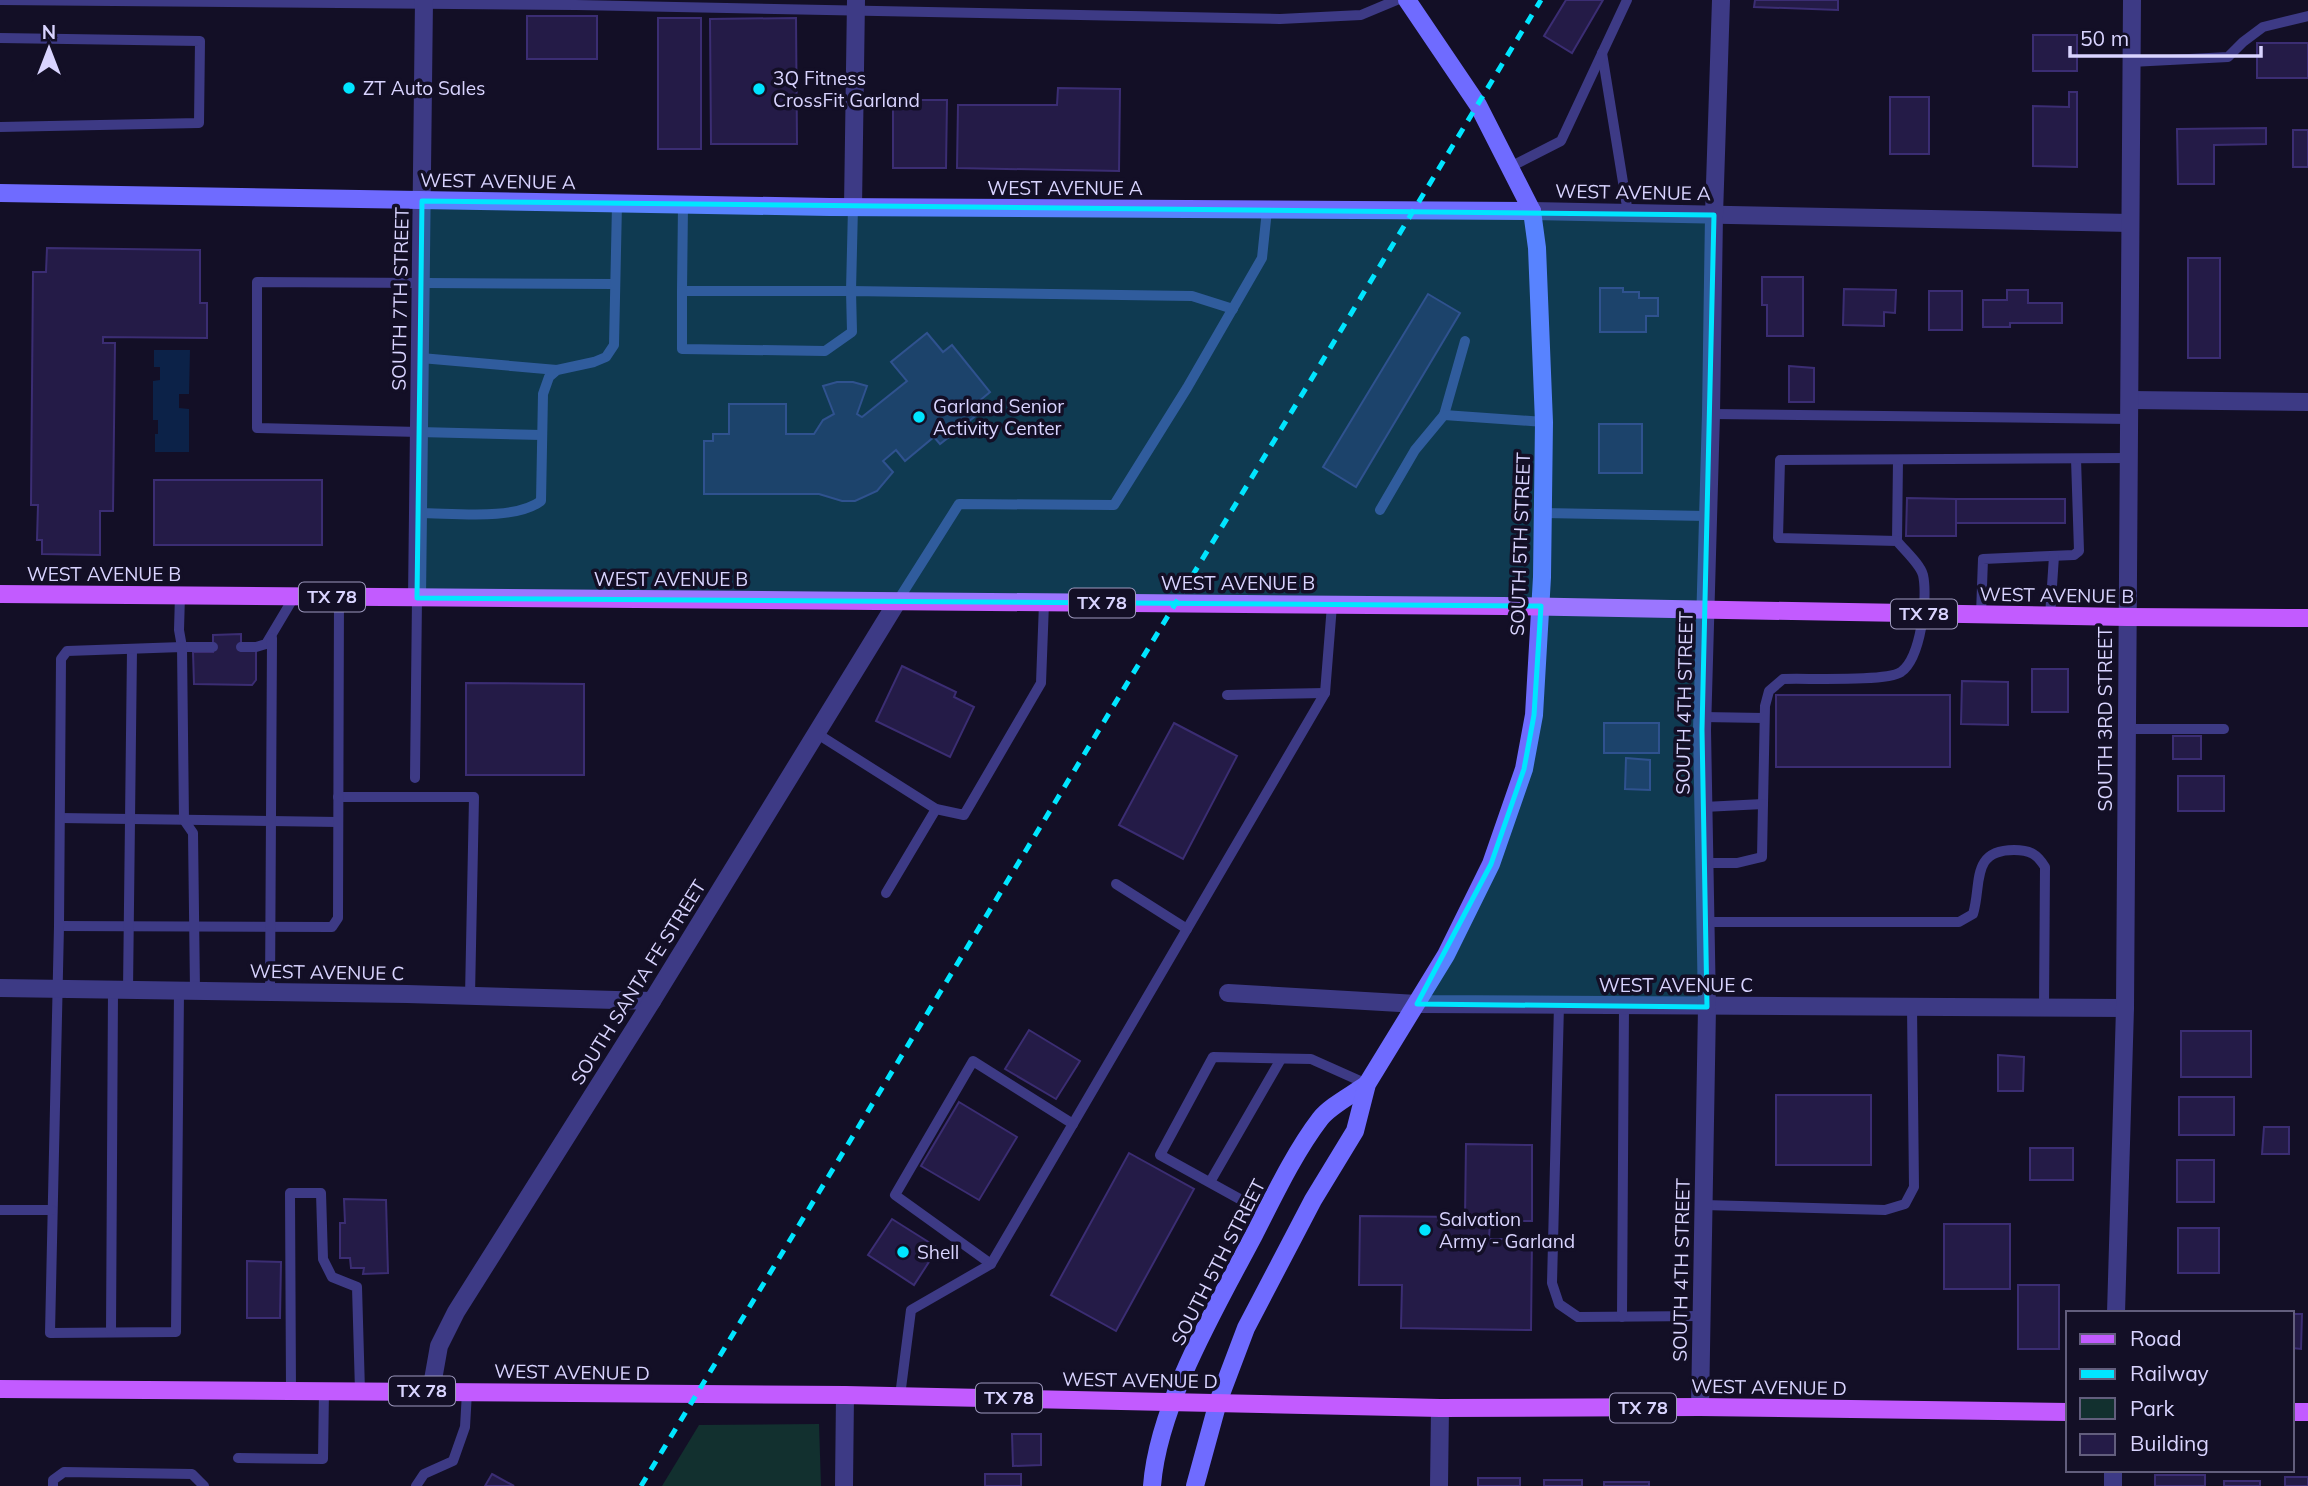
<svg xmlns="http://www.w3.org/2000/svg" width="2308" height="1486" font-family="Mulish,sans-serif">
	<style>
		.green { fill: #12302f }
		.water { fill: #0c2248 }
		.building { fill: #241b47; stroke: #3b2d73; stroke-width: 2 }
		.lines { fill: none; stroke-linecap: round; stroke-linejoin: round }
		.lane { stroke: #3d3a85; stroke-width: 10 }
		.street { stroke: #3d3a85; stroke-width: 18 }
		.secondary { stroke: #6f6bff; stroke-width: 18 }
		.primary { stroke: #c25bff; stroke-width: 18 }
		.rail { stroke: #00e5ff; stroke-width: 5; stroke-dasharray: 10 9; stroke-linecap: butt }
		.marked { fill: #00e5ff; fill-opacity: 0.2; stroke: #00e5ff; stroke-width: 5; stroke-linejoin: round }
		.poi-dot { fill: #00e5ff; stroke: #130f26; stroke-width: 2.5 }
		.labels { text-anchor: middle; stroke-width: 7; stroke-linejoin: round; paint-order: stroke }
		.shield { fill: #130f26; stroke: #9e99be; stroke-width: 2 }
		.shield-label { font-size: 18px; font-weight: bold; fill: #d9d4ff }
		.poi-label { font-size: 19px; fill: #d9d4ff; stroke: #130f26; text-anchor: start }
		.street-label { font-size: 19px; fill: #d9d4ff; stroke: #130f26 }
	</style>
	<rect width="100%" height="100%" fill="#130f26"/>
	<polygon class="green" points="819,1424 821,1486 662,1486 699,1425"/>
	<polygon class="water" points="154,350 190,350 189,394 179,394 179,408 189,409 189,452 155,452 155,434 158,434 158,420 153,420 153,381 160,380 160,367 154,367"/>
	<g class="building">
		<polygon points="1566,0 1603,0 1572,53 1544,36"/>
		<polygon points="1755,0 1838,0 1838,10 1754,7"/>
		<rect x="527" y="16" width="70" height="43"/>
		<rect x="658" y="18" width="43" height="131"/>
		<polygon points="796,18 797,144 711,144 710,19"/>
		<rect x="2033" y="35" width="44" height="36"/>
		<rect x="2257" y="43" width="51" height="35"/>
		<polygon points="1058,88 1120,89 1119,171 957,168 958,105 1057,105"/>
		<polygon points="2069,92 2077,92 2077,167 2033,166 2033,106 2069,107"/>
		<rect x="1890" y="97" width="39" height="57"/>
		<polygon points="893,100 947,100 946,168 893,168"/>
		<polygon points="2266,128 2266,144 2214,145 2214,184 2178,184 2177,129"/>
		<rect x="2293" y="130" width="15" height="37"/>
		<polygon points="47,248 200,250 200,303 207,303 207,338 103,337 103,343 115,343 113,511 100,511 100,555 42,554 42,540 37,540 38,505 31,505 33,272 46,272"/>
		<rect x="2188" y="258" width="32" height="100"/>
		<polygon points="1762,277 1803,277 1803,336 1767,336 1767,305 1762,305"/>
		<polygon points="1600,288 1623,288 1623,292 1639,292 1639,298 1658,298 1658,316 1646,316 1646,332 1600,332"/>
		<polygon points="1844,289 1896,290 1895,313 1884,312 1884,326 1843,325"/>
		<polygon points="2007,290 2028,290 2028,303 2062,303 2062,323 2010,323 2010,327 1983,327 1983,300 2007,300"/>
		<rect x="1929" y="291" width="33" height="39"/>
		<polygon points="1428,294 1460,313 1356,487 1323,467"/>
		<polygon points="927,333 943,352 952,345 990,392 972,407 978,414 940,444 934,437 905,461 896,450 883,461 893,472 877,491 855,501 842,501 819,494 704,494 704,441 713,441 713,434 729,434 729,404 786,404 786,434 814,434 823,420 834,414 823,386 837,382 853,382 867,386 857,414 862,417 907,381 891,362"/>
		<polygon points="1789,366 1814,368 1814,402 1789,402"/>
		<rect x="1599" y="424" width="43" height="49"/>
		<rect x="154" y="480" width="168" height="65"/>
		<polygon points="1907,498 1956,499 1956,536 1906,536"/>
		<rect x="1956" y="499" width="109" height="24"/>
		<polygon points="241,634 241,651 256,651 256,680 252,685 194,684 193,652 213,652 213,635"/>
		<polygon points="902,666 956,692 954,697 974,707 950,757 876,721"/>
		<rect x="2032" y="669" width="36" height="43"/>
		<polygon points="1962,681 2008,682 2008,725 1961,724"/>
		<polygon points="466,683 584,684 584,775 466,775"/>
		<rect x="1776" y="695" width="174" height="72"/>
		<polygon points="1174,723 1237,756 1183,859 1119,825"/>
		<rect x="1604" y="723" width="55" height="30"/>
		<rect x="2173" y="736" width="28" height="23"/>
		<polygon points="1626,758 1650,760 1650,790 1625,789"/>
		<rect x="2178" y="776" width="46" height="35"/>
		<polygon points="1029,1030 1080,1061 1056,1099 1005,1069"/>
		<rect x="2181" y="1031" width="70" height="46"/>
		<polygon points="1998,1055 2024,1057 2023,1091 1998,1091"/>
		<rect x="1776" y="1095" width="95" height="70"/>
		<rect x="2179" y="1097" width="55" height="38"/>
		<polygon points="959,1102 1017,1137 979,1200 921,1166"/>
		<polygon points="2264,1127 2289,1127 2289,1154 2262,1154"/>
		<polygon points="1466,1144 1532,1145 1532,1221 1490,1221 1489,1239 1532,1239 1531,1330 1401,1328 1402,1285 1359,1285 1360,1216 1465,1217"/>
		<rect x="2030" y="1148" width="43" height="32"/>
		<polygon points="1129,1153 1194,1189 1116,1331 1051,1295"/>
		<rect x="2177" y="1160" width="37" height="42"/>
		<polygon points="344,1199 386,1200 388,1273 363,1274 364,1268 351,1268 350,1258 340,1258 340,1223 345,1223"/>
		<polygon points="892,1219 938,1248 914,1285 868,1255"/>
		<rect x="1944" y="1224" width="66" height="65"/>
		<rect x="2178" y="1228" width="41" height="45"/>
		<polygon points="247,1261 281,1262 280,1318 247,1318"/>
		<rect x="2018" y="1285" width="41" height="64"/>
		<polygon points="2292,1314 2302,1314 2301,1349 2292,1348"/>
		<polygon points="1012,1434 1041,1434 1041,1465 1013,1466"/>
		<polygon points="492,1474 514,1486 485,1486"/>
		<rect x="985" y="1474" width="36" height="12"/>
		<rect x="2155" y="1475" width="50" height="11"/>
		<rect x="2285" y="1477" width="23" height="9"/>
		<rect x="1478" y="1478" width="42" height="8"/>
		<rect x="1544" y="1480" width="38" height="6"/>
		<rect x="2224" y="1481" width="36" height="5"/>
		<rect x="1604" y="1482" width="45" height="4"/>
	</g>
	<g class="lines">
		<g class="lane">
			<polyline points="0,0 576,5 1280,19 1361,15 1397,0"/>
			<polyline points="0,38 200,41 199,123 0,127"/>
			<polyline points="1602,53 1628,213"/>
			<polyline points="2131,62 2228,57 2243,42 2263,27 2308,16"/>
			<polyline points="1510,167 1561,141 1627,0"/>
			<polyline points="683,205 682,291 851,291 853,207"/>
			<polyline points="682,291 682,349 825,351 852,332 851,291 1192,296 1233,309"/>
			<polyline points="421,358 557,370"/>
			<polyline points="1711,414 2130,419"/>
			<polyline points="1444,415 1465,341"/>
			<polyline points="542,435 257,428 257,282 615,284"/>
			<polyline points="1380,510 1415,450 1444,415 1544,422"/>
			<path d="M419 513C453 513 514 521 541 501L543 394 549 377 557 370 594 362 606 357 614 345 617 204"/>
			<polyline points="1543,513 1707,516"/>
			<polyline points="1897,541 1898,460"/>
			<polyline points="180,595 179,630 182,647 213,647"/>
			<polyline points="897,602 959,504 1114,505 1187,388 1262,258 1267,210"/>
			<polyline points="1981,614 1983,559 2074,555 2079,551 2076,459"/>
			<polyline points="2050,616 2054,556"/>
			<polyline points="241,647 256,647 266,644 294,597"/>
			<polyline points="1227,695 1325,693"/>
			<polyline points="1703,717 1764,718"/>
			<polyline points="2126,729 2224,729"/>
			<polyline points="816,733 936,809 964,815 1041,683 1044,603"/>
			<polyline points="415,778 417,598"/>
			<polyline points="338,797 474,797 470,996"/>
			<path d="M1704 807 1763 804 1765 706 1769 691 1783 679C1806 678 1886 682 1901 672 1921 658 1928 597 1923 575 1920 564 1904 550 1897 541L1778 538 1780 460 2129 458"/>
			<polyline points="60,818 338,822"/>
			<polyline points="1705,863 1737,863 1762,857 1763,804"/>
			<polyline points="1116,884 1187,929"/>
			<polyline points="886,893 936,809"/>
			<path d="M1706 922H1959L1973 914C1982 885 1970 850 2014 850 2030 850 2037 854 2045 867L2044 1007"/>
			<polyline points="59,926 332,927 338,918 339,597"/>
			<polyline points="128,991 132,649"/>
			<polyline points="179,991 176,1332 50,1333 59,926 61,659 67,651 182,647 184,820 193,833 195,991"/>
			<polyline points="270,992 272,638"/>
			<polyline points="1559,1005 1552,1283 1559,1304 1578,1317 1702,1316"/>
			<polyline points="1210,1182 1281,1059"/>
			<polyline points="1703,1205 1885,1210 1905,1204 1914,1187 1912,1007"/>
			<polyline points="0,1210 52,1210"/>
			<polyline points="1265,1213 1160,1155 1213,1057 1311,1059 1367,1084"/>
			<polyline points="991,1264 895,1195 973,1061 1073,1124"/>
			<polyline points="1622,1317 1624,1006"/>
			<polyline points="111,1332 113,991"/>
			<polyline points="291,1390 290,1193 321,1193 323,1259 332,1277 357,1287 360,1391"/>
			<polyline points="900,1396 911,1310 991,1264 1325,693 1332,605"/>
			<polyline points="238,1458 323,1459 324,1391"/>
			<polyline points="53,1486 53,1480 64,1472 192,1474 204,1486"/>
			<polyline points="416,1486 424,1474 453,1461 465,1427 467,1392"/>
		</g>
		<g class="street">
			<polyline points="853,207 856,0"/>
			<polyline points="1532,211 2130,223"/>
			<polyline points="2130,400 2308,402"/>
			<polyline points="417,598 424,0"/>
			<polyline points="0,988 407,994 652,1001"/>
			<polyline points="1228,993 1417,1004 2125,1008"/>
			<polyline points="2116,1313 2125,1008 2132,0"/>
			<polyline points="431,1391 439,1346 456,1312 652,1001 897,602"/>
			<polyline points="1700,1407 1707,1007 1702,730 1711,414 1714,215 1721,0"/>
			<polyline points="2113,1470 2113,1486"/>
			<polyline points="844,1486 845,1395"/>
			<polyline points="1439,1486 1440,1408"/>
		</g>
		<g class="secondary">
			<polyline points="0,193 830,207 1532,211"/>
			<path d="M1152 1486C1158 1405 1216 1307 1254 1235 1273 1198 1294 1153 1320 1119 1330 1106 1352 1095 1367 1084"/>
			<polyline points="1195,1486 1218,1402 1246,1328 1313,1200 1355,1131 1367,1084 1446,955 1491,864 1524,769 1534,715 1542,577 1544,422 1537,248 1532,211 1478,105 1407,0"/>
		</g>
		<g class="primary">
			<polyline points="0,594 1503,606 2127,617 2308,618"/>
			<polyline points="0,1389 845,1395 1440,1408 1700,1407 2068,1412"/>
			<polyline points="2292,1412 2308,1412"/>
		</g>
		<polyline class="rail" points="641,1486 1541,0"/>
	</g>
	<path class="marked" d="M422 201 1714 215 1702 730 1707 1007 1417 1004 1491 864 1524 769 1534 715 1541 606 417 598Z"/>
	<g class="poi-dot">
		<circle cx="349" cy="88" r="7"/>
		<circle cx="759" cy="89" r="7"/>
		<circle cx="919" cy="417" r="7"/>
		<circle cx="1425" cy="1230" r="7"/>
		<circle cx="903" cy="1252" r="7"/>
	</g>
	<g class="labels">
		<g class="shield">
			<rect x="299" y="582.5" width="66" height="29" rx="5"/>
			<rect x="1069" y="588.5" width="66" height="29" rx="5"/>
			<rect x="1891" y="599.5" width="66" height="29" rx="5"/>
			<rect x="389" y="1376.5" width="66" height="29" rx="5"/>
			<rect x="976" y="1383.5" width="66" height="29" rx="5"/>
			<rect x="1610" y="1393.5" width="66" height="29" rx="5"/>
		</g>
		<g class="shield-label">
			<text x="332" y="603">TX 78</text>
			<text x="1102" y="609">TX 78</text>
			<text x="1924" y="620">TX 78</text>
			<text x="422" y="1397">TX 78</text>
			<text x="1009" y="1404">TX 78</text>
			<text x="1643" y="1414">TX 78</text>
		</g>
		<g class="poi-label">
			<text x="773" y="85">3Q Fitness<tspan x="773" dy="22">CrossFit Garland</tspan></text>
			<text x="363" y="95">ZT Auto Sales</text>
			<text x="933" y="413">Garland Senior<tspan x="933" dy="22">Activity Center</tspan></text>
			<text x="1439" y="1226">Salvation<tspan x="1439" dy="22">Army - Garland</tspan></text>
			<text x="917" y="1259">Shell</text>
		</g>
		<g class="street-label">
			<text transform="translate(498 181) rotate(1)" y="7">WEST AVENUE A</text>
			<text x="1065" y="195">WEST AVENUE A</text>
			<text transform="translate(1633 192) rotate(1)" y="7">WEST AVENUE A</text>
			<text transform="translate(400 299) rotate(-89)" y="7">SOUTH 7TH STREET</text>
			<text transform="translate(1520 544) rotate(-88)" y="7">SOUTH 5TH STREET</text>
			<text x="104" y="581">WEST AVENUE B</text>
			<text x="671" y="586">WEST AVENUE B</text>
			<text x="1238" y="590">WEST AVENUE B</text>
			<text transform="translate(2057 595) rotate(1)" y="7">WEST AVENUE B</text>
			<text transform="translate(1684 703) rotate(-89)" y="7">SOUTH 4TH STREET</text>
			<text transform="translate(2105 719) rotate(-90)" y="7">SOUTH 3RD STREET</text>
			<text transform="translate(327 972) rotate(1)" y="7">WEST AVENUE C</text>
			<text transform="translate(638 982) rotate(-58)" y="7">SOUTH SANTA FE STREET</text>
			<text x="1676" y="992">WEST AVENUE C</text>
			<text transform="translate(1218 1262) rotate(-63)" y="7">SOUTH 5TH STREET</text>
			<text transform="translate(1681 1270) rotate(-89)" y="7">SOUTH 4TH STREET</text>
			<text transform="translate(572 1372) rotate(1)" y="7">WEST AVENUE D</text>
			<text transform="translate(1140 1380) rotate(1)" y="7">WEST AVENUE D</text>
			<text transform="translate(1769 1387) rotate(1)" y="7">WEST AVENUE D</text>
		</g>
	</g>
	<rect x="2066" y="1311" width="228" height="161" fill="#130f26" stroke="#625e7d" stroke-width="2"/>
	<rect x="2080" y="1334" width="35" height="10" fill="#c25bff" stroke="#625e7d" stroke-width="2"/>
	<text x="2130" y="1346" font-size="21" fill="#d9d4ff">Road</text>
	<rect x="2080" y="1369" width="35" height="10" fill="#00e5ff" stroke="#625e7d" stroke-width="2"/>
	<text x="2130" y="1381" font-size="21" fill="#d9d4ff">Railway</text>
	<rect x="2080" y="1398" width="35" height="21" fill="#12302f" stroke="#625e7d" stroke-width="2"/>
	<text x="2130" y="1416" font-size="21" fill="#d9d4ff">Park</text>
	<rect x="2080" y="1434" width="35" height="21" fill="#241b47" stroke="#625e7d" stroke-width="2"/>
	<text x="2130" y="1451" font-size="21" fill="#d9d4ff">Building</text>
	<g transform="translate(49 49)" stroke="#130f26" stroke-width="5" paint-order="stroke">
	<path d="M0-5L12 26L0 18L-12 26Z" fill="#d9d4ff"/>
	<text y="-10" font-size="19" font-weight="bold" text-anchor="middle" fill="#d9d4ff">N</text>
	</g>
	<path d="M2070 46v10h191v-10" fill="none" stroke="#d9d4ff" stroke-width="3.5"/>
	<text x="2080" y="46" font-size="21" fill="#d9d4ff" stroke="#130f26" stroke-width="5" paint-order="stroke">50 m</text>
</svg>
